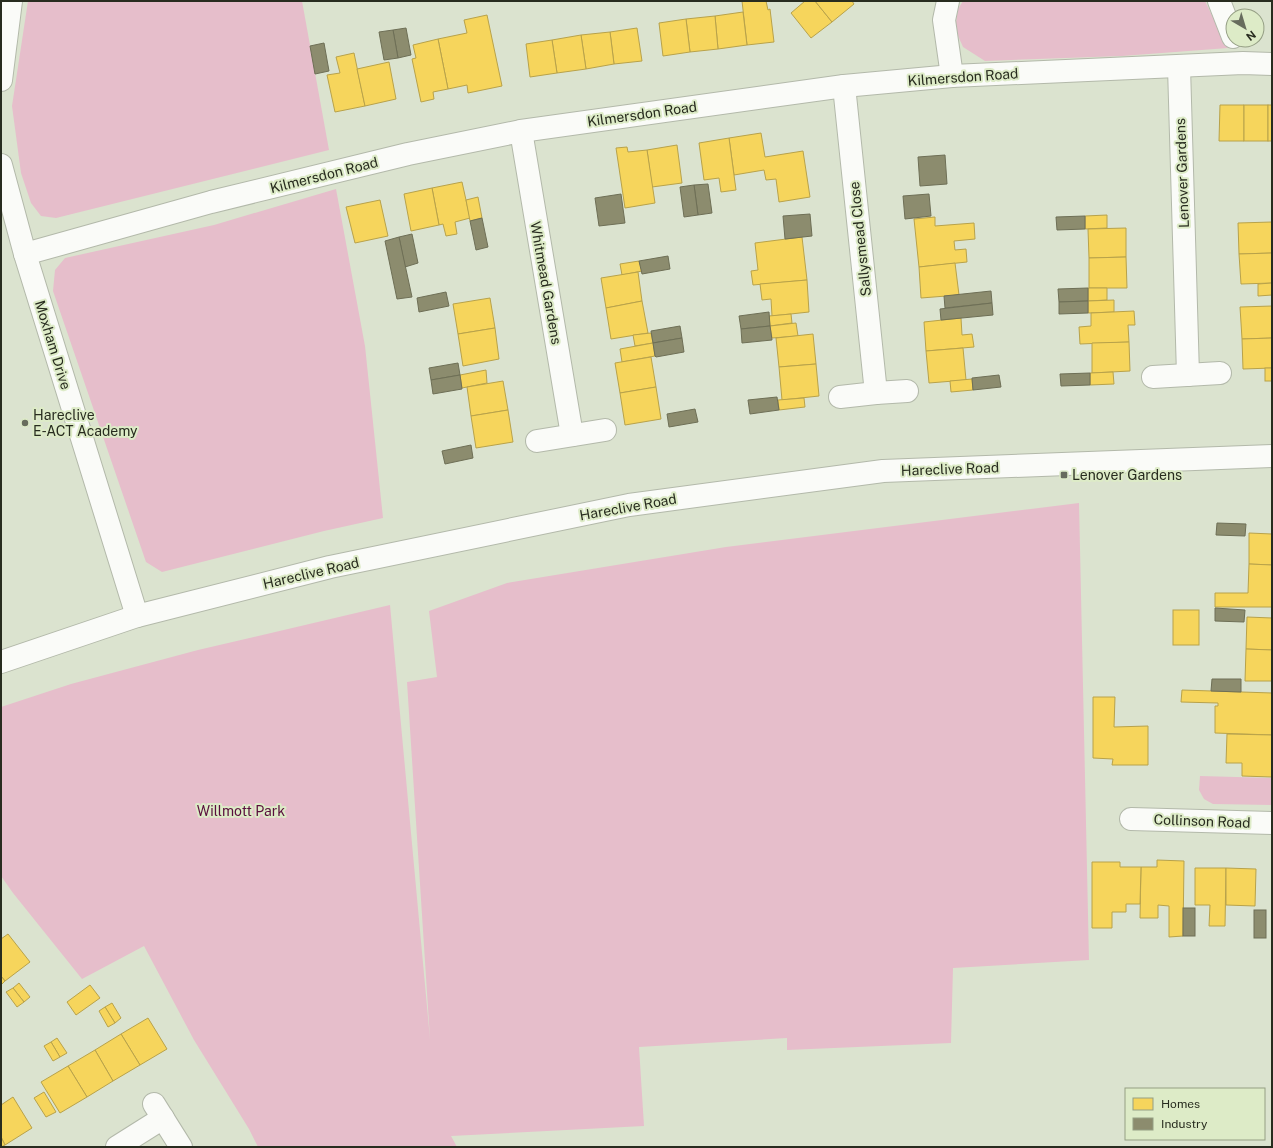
<svg xmlns="http://www.w3.org/2000/svg" width="1273" height="1148" font-family="'Public Sans',sans-serif">
	<style>
		.green { fill: #e6becb }
		.homes { fill: #f6d55c; stroke: #b8a24a }
		.industry { fill: #8c8c6e; stroke: #6e6f56 }
		.lines { fill: none; stroke-linecap: round; stroke-linejoin: round }
		.minor-casing { stroke: #b3b9aa; stroke-width: 24 }
		.minor { stroke: #fafbf8; stroke-width: 22 }
		.poi-dot { fill: #676c5d; stroke: #ddebc7; stroke-width: 1.5 }
		.labels { text-anchor: middle; stroke-width: 4; stroke-linejoin: round; paint-order: stroke }
		.street-label { font-size: 14px; fill: #282c1f; stroke: #ddebc7 }
		.poi-label { font-size: 14px; fill: #282c1f; stroke: #ddebc7; text-anchor: start }
		.park-label { font-size: 14px; fill: #5a0e3d; stroke: #ddebc7 }
	</style>
	<rect width="100%" height="100%" fill="#dbe3cf"/>
	<g class="green">
		<polygon points="28,1 302,1 329,150 56,218 41,216 31,203 21,173 12,106"/>
		<polygon points="963,1 1205,1 1228,48 1122,56 985,61 963,47 955,29 958,9"/>
		<polygon points="336,189 365,346 383,518 324,531 162,572 146,562 53,291 55,270 65,258 214,225"/>
		<polygon points="1079,503 1089,960 953,968 951,1043 787,1050 787,1038 639,1047 644,1126 451,1136 457,1147 258,1147 249,1129 194,1040 144,946 82,979 13,893 1,876 1,707 71,684 198,650 390,605 430,1039 407,682 437,677 429,611 507,583 726,547"/>
		<polygon points="1200,776 1272,778 1272,805 1213,804 1204,799 1199,790"/>
	</g>
	<g class="homes">
		<polygon points="742,1 766,1 768,10 770,9 774,42 747,45"/>
		<polygon points="805,1 815,1 832,22 811,38 791,13"/>
		<polygon points="815,1 852,1 854,4 832,22"/>
		<polygon points="743,12 747,45 718,49 715,16"/>
		<polygon points="487,15 502,86 468,93 467,85 448,89 438,39 467,33 464,20"/>
		<polygon points="715,16 718,49 690,52 686,19"/>
		<polygon points="686,19 690,52 663,56 659,23"/>
		<polygon points="637,28 642,61 614,64 610,32"/>
		<polygon points="610,32 614,64 586,69 581,35"/>
		<polygon points="581,35 586,69 557,73 552,40"/>
		<polygon points="438,39 448,89 433,92 434,99 421,102 412,59 416,58 413,45"/>
		<polygon points="552,40 557,73 530,77 526,44"/>
		<polygon points="354,53 365,106 335,112 327,75 340,73 336,57"/>
		<polygon points="389,62 396,99 365,106 357,69"/>
		<polygon points="1220,105 1244,105 1244,141 1219,141"/>
		<rect x="1244" y="105" width="24" height="36"/>
		<rect x="1268" y="105" width="4" height="36"/>
		<polygon points="761,133 765,157 803,151 810,197 779,202 776,179 766,180 764,170 734,175 729,138"/>
		<polygon points="729,138 736,190 721,192 719,178 704,180 699,143"/>
		<polygon points="677,145 682,183 652,187 647,150"/>
		<polygon points="627,147 628,152 647,150 655,203 625,208 616,148"/>
		<polygon points="462,182 470,218 455,222 457,234 446,236 443,224 439,225 432,188"/>
		<polygon points="432,188 439,225 411,231 404,194"/>
		<polygon points="478,197 482,218 470,221 466,200"/>
		<polygon points="380,200 388,236 355,243 346,207"/>
		<polygon points="1107,215 1107,228 1085,229 1085,216"/>
		<polygon points="935,217 935,226 974,223 975,239 954,241 955,250 966,249 967,262 919,267 914,219"/>
		<polygon points="1272,222 1272,253 1239,254 1238,223"/>
		<polygon points="1126,228 1126,257 1089,258 1088,229"/>
		<polygon points="802,237 807,280 753,285 751,271 758,270 755,243"/>
		<polygon points="1272,253 1272,283 1241,284 1239,254"/>
		<polygon points="1126,257 1127,288 1089,288 1089,258"/>
		<polygon points="639,261 642,271 622,275 620,264"/>
		<polygon points="955,263 959,295 921,298 919,267"/>
		<polygon points="638,272 642,301 606,308 601,278"/>
		<polygon points="807,280 809,312 772,316 771,299 762,300 760,284"/>
		<polygon points="1272,283 1272,295 1258,296 1258,284"/>
		<polygon points="1088,288 1107,288 1107,300 1088,301"/>
		<polygon points="490,298 495,328 458,334 453,304"/>
		<polygon points="1114,300 1114,312 1088,313 1088,301"/>
		<polygon points="642,301 648,333 611,339 606,308"/>
		<polygon points="1272,306 1272,338 1242,339 1240,307"/>
		<polygon points="1134,311 1135,325 1128,325 1129,342 1080,344 1079,327 1091,326 1091,313"/>
		<polygon points="791,314 792,323 770,326 769,316"/>
		<polygon points="961,318 962,335 972,334 974,347 926,351 924,322"/>
		<polygon points="796,323 798,336 772,338 770,326"/>
		<polygon points="495,328 499,359 463,366 458,334"/>
		<polygon points="651,333 653,343 635,346 633,335"/>
		<polygon points="813,334 816,364 779,367 776,338"/>
		<polygon points="1272,338 1272,368 1243,369 1242,339"/>
		<polygon points="1129,342 1130,371 1092,373 1092,343"/>
		<polygon points="653,343 655,356 622,362 620,349"/>
		<polygon points="963,348 966,380 929,383 926,351"/>
		<polygon points="651,357 656,387 620,393 615,363"/>
		<polygon points="816,364 819,396 782,400 779,367"/>
		<rect x="1265" y="368" width="7" height="13"/>
		<polygon points="486,370 487,383 462,388 460,375"/>
		<polygon points="1113,372 1114,384 1090,385 1090,373"/>
		<polygon points="972,379 973,390 951,392 950,381"/>
		<polygon points="503,381 508,410 471,416 467,387"/>
		<polygon points="656,387 661,419 625,425 620,393"/>
		<polygon points="804,398 805,407 779,410 778,400"/>
		<polygon points="508,410 513,442 476,448 471,416"/>
		<polygon points="1249,533 1272,534 1272,565 1249,564"/>
		<polygon points="1249,564 1272,565 1272,607 1215,607 1215,593 1248,593"/>
		<rect x="1173" y="610" width="26" height="35"/>
		<polygon points="1247,617 1272,618 1272,650 1246,649"/>
		<polygon points="1246,649 1272,650 1272,681 1245,681"/>
		<polygon points="1182,690 1272,693 1272,735 1215,733 1215,706 1218,706 1218,703 1181,702"/>
		<polygon points="1093,697 1115,697 1114,727 1148,726 1148,765 1112,765 1113,759 1093,758"/>
		<polygon points="1227,734 1272,735 1272,777 1242,776 1242,763 1226,763"/>
		<polygon points="1157,860 1184,861 1183,936 1169,937 1169,906 1158,905 1158,918 1140,918 1141,867 1157,867"/>
		<polygon points="1092,862 1120,862 1120,867 1141,867 1140,904 1126,904 1126,912 1112,912 1112,928 1092,928"/>
		<polygon points="1195,868 1226,868 1225,926 1209,926 1210,905 1195,905"/>
		<polygon points="1226,868 1256,869 1255,906 1226,905"/>
		<polygon points="8,934 30,962 5,981 1,976 1,939"/>
		<polygon points="1,976 5,981 1,985"/>
		<polygon points="19,983 30,997 24,1002 13,988"/>
		<polygon points="90,985 100,998 76,1015 67,1002"/>
		<polygon points="13,988 24,1002 17,1007 6,992"/>
		<polygon points="112,1003 121,1018 115,1023 105,1007"/>
		<polygon points="105,1007 115,1023 108,1027 99,1011"/>
		<polygon points="148,1018 167,1049 140,1065 121,1034"/>
		<polygon points="121,1034 140,1065 113,1081 95,1050"/>
		<polygon points="57,1038 67,1053 60,1057 51,1042"/>
		<polygon points="51,1042 60,1057 53,1061 44,1046"/>
		<polygon points="95,1050 113,1081 87,1097 68,1066"/>
		<polygon points="68,1066 87,1097 60,1113 41,1082"/>
		<polygon points="44,1092 56,1112 46,1117 34,1098"/>
		<polygon points="13,1097 32,1128 5,1145 1,1137 1,1105"/>
		<polygon points="1,1137 5,1145 1,1147"/>
	</g>
	<g class="industry">
		<polygon points="406,28 411,55 398,58 393,30"/>
		<polygon points="393,30 398,58 384,60 379,32"/>
		<polygon points="324,43 329,71 315,74 310,46"/>
		<polygon points="945,155 947,184 920,186 918,157"/>
		<polygon points="708,184 712,213 698,215 694,185"/>
		<polygon points="694,185 698,215 684,217 680,187"/>
		<polygon points="621,194 625,223 599,226 595,198"/>
		<polygon points="929,194 931,216 905,219 903,196"/>
		<polygon points="810,214 812,236 785,239 783,216"/>
		<polygon points="1085,216 1085,229 1057,230 1056,217"/>
		<polygon points="482,218 488,247 476,250 470,221"/>
		<polygon points="412,234 418,263 405,267 399,237"/>
		<polygon points="399,237 412,297 397,299 385,241"/>
		<polygon points="668,256 670,269 642,274 639,261"/>
		<polygon points="1088,288 1088,301 1059,302 1058,289"/>
		<polygon points="991,291 992,303 945,308 944,296"/>
		<polygon points="446,292 449,306 419,312 417,298"/>
		<polygon points="1088,301 1088,313 1059,314 1059,302"/>
		<polygon points="992,303 993,315 941,320 940,309"/>
		<polygon points="769,312 770,326 741,329 739,316"/>
		<polygon points="680,326 682,338 653,343 651,331"/>
		<polygon points="770,326 772,340 742,343 741,329"/>
		<polygon points="682,338 684,352 656,357 655,356 653,343"/>
		<polygon points="458,363 460,375 431,380 429,368"/>
		<polygon points="1090,373 1090,385 1061,386 1060,374"/>
		<polygon points="460,375 462,389 433,394 431,380"/>
		<polygon points="999,375 1001,387 973,390 972,378"/>
		<polygon points="777,397 779,410 750,414 748,400"/>
		<polygon points="695,409 698,422 669,427 667,414"/>
		<polygon points="471,445 473,458 445,464 442,451"/>
		<polygon points="1217,523 1246,524 1245,536 1216,535"/>
		<polygon points="1215,608 1245,610 1244,622 1215,621"/>
		<polygon points="1212,679 1241,679 1241,692 1211,691"/>
		<rect x="1183" y="908" width="12" height="28"/>
		<rect x="1254" y="910" width="12" height="28"/>
	</g>
	<g class="lines">
		<g class="minor-casing">
			<g id="minor">
				<polyline points="948,1 944,20 952,76"/>
				<polyline points="1219,1 1233,37"/>
				<polyline points="1179,67 1188,375"/>
				<polyline points="1,80 11,1"/>
				<polyline points="844,86 876,393"/>
				<polyline points="521,131 572,435"/>
				<polyline points="1,165 25,254 137,616"/>
				<polyline points="25,254 211,202 408,154 521,131 844,86 952,76 1243,63 1272,64"/>
				<polyline points="1153,377 1220,373"/>
				<polyline points="840,397 876,393 907,391"/>
				<polyline points="537,441 605,430"/>
				<polyline points="1,662 137,616 330,567 629,505 883,471 1272,456"/>
				<polyline points="1131,819 1272,823"/>
				<polyline points="154,1104 181,1147"/>
				<polyline points="117,1147 163,1118"/>
			</g>
		</g>
		<use href="#minor" class="minor"/>
	</g>
	<g class="poi-dot">
		<circle cx="25" cy="423" r="4"/>
		<rect x="1060" y="471" width="8" height="8" rx="2"/>
	</g>
	<g class="labels">
		<g class="street-label">
			<text transform="translate(963 77) rotate(-4)" y="5">Kilmersdon Road</text>
			<text transform="translate(642 114) rotate(-8)" y="5">Kilmersdon Road</text>
			<text transform="translate(1182 173) rotate(-92)" y="5">Lenover Gardens</text>
			<text transform="translate(324 175) rotate(-14)" y="5">Kilmersdon Road</text>
			<text transform="translate(860 239) rotate(-96)" y="5">Sallysmead Close</text>
			<text transform="translate(546 283) rotate(80)" y="5">Whitmead Gardens</text>
			<text transform="translate(53 345) rotate(73)" y="5">Moxham Drive</text>
			<text transform="translate(950 469) rotate(-2)" y="5">Hareclive Road</text>
			<text transform="translate(628 507) rotate(-10)" y="5">Hareclive Road</text>
			<text transform="translate(311 573) rotate(-13)" y="5">Hareclive Road</text>
			<text transform="translate(1202 821) rotate(2)" y="5">Collinson Road</text>
		</g>
		<g class="poi-label">
			<text x="33" y="420">Hareclive<tspan x="33" dy="16">E-ACT Academy</tspan></text>
			<text x="1072" y="480">Lenover Gardens</text>
		</g>
		<g class="park-label">
			<text x="241" y="816">Willmott Park</text>
		</g>
	</g>
	<rect width="1273" height="1148" fill="none" stroke="#282c1f" stroke-width="4"/>
	<rect x="1125" y="1088" width="140" height="52" fill="#ddebc7" stroke="#959f84"/>
	<rect x="1133" y="1098" width="20" height="12" fill="#f6d55c" stroke="#959f84"/>
	<text x="1161" y="1108" font-size="12" fill="#282c1f">Homes</text>
	<rect x="1133" y="1118" width="20" height="12" fill="#8c8c6e" stroke="#959f84"/>
	<text x="1161" y="1128" font-size="12" fill="#282c1f">Industry</text>
	<g transform="translate(1245 28) rotate(142)"><circle r="19" fill="#ddebc7" stroke="#959f84"/>
	<path d="M0-3L7 15L0 10L-7 15Z" fill="#676c5d"/>
	<text y="-6" font-size="11" font-weight="bold" text-anchor="middle" fill="#282c1f">N</text>
	</g>
</svg>
